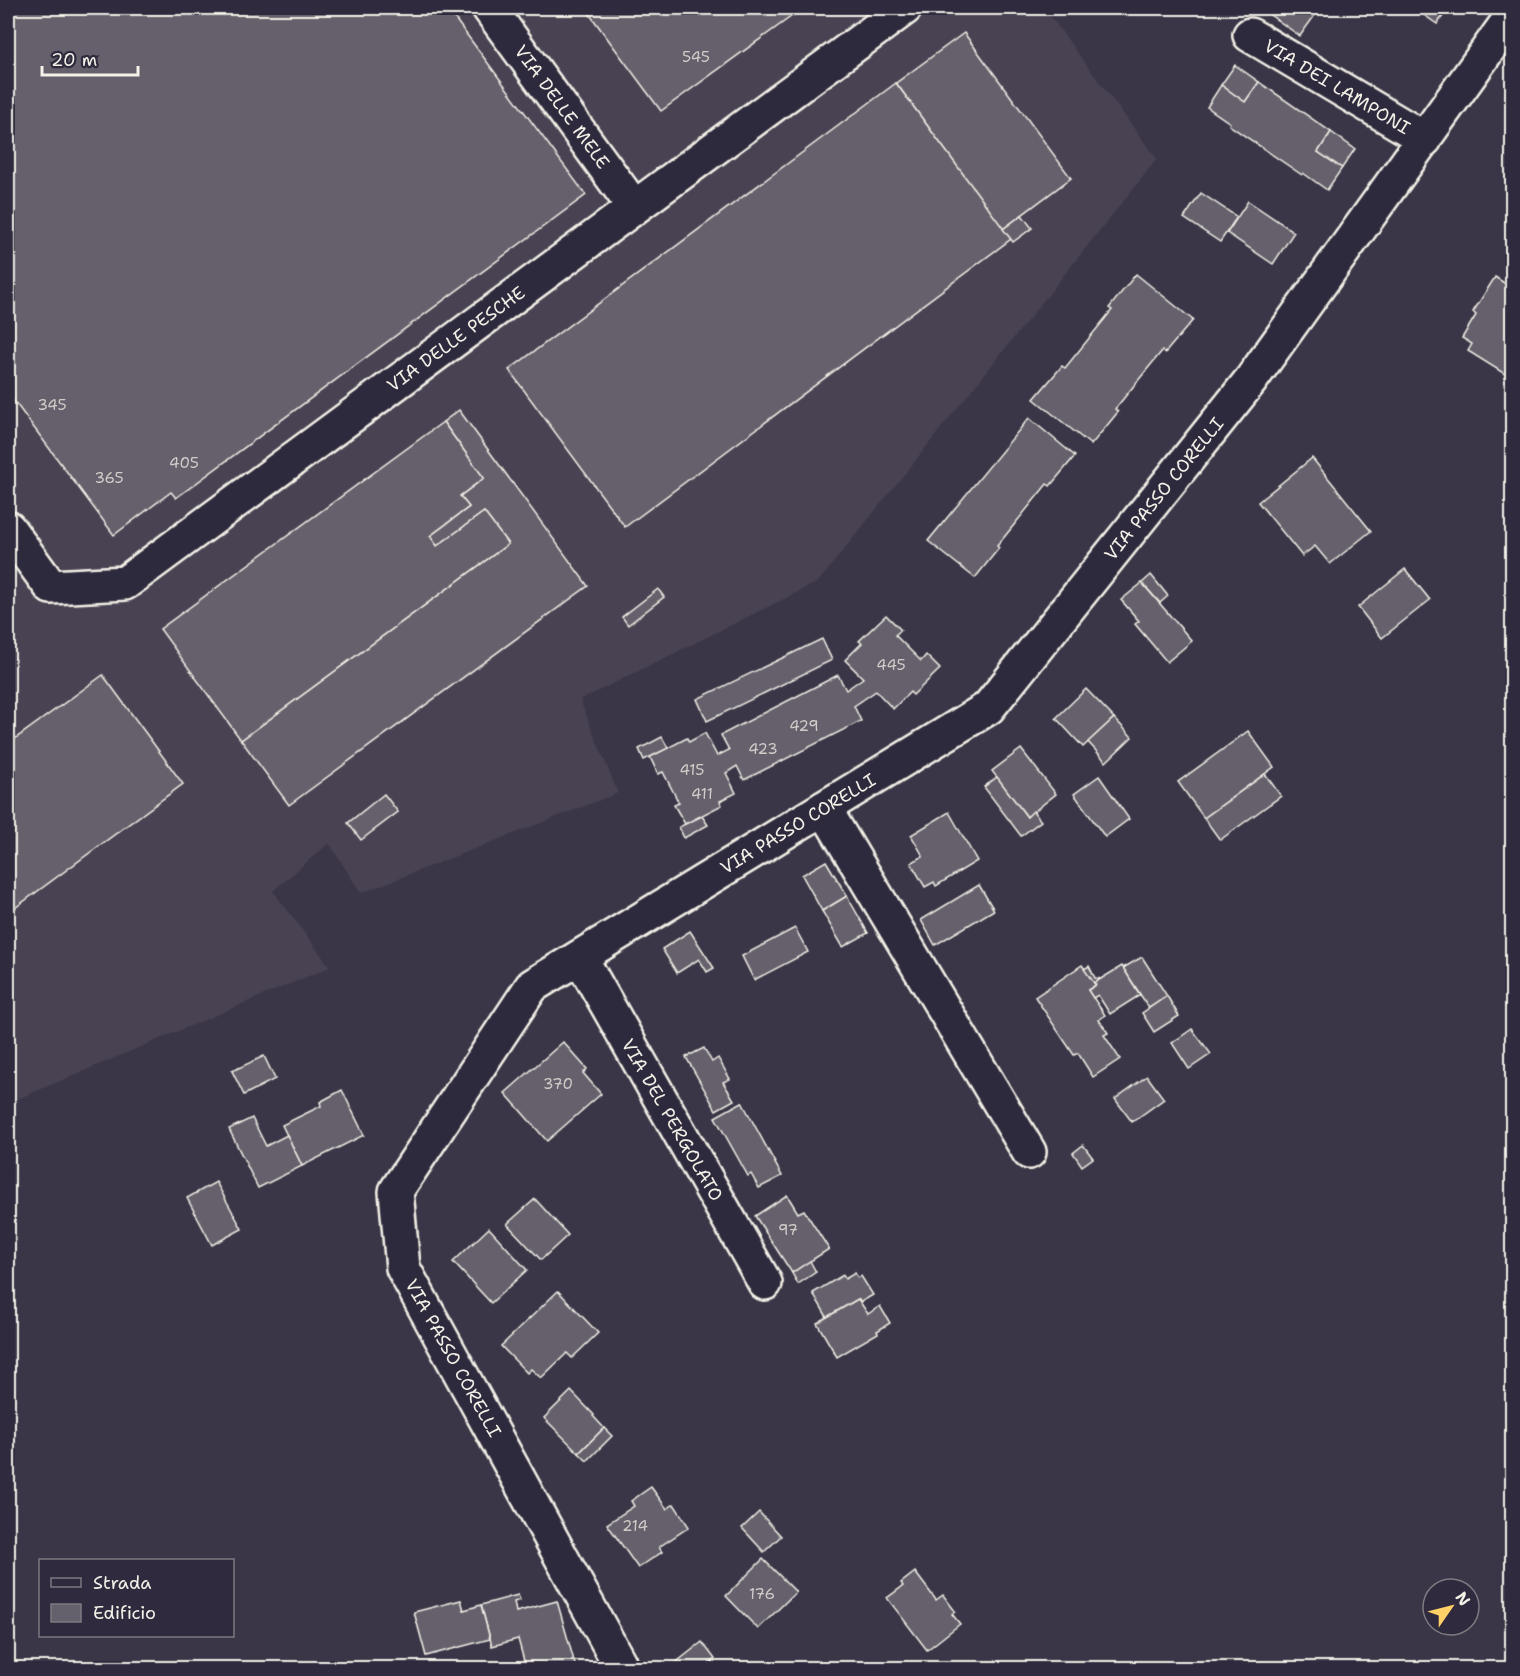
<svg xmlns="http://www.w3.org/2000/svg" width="1520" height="1676" font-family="'Shantell Sans',sans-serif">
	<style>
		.built { fill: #484352 }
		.building { fill: #65616c; stroke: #f4f1e8; stroke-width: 1.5 }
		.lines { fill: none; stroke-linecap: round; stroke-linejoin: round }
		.minor-casing { stroke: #f4f1e8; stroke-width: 38 }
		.minor { stroke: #2f2a3d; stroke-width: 33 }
		.labels { text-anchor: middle; stroke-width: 4.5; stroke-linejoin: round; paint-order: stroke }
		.number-label { font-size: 15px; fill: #d0cdc9 }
		.street-label { font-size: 18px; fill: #f4f1e8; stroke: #2f2a3d }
	</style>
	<rect width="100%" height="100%" fill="#3b3647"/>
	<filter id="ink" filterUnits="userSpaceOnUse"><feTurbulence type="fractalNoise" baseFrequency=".0167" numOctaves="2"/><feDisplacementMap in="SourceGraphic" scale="12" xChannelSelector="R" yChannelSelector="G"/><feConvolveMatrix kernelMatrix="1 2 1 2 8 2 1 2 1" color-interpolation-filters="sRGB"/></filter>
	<g filter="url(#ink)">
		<polygon class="built" points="8,8 1044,8 1157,159 818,582 580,700 618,793 361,893 329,843 273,891 330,967 8,1103"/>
		<g class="building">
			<polygon points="8,8 447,8 586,195 176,498 171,492 114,535 8,393"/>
			<polygon points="585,8 803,8 661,111"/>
			<polygon points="1260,8 1320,8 1300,36"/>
			<polygon points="1414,8 1449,8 1437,24"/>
			<polygon points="964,33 1071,178 1003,229 896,83"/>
			<polygon points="1235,65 1259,82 1245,102 1221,85"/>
			<polygon points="1259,82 1331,132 1318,152 1342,168 1327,190 1303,173 1302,175 1229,125 1230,123 1207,107 1221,85 1245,102"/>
			<polygon points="896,83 1011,239 625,527 509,370"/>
			<polygon points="1331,132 1355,149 1342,168 1318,152"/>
			<polygon points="1201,193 1237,217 1220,242 1184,218"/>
			<polygon points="1248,201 1294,232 1273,264 1227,233"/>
			<polygon points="1022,215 1032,228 1013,242 1003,229"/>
			<polygon points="1136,274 1193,320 1165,353 1162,351 1115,409 1118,412 1091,445 1034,399 1062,366 1065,368 1112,310 1109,308"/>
			<polygon points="1495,277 1512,288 1512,368 1508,376 1468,351 1472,344 1462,338 1476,315 1473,312"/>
			<polygon points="459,410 588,586 289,805 241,740 508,544 484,512 437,546 430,536 469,507 460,496 484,478 443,422"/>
			<polygon points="1029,418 1075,456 1050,486 1047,484 997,546 999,548 975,578 928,541"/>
			<polygon points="443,422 484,478 460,496 469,507 430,536 437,546 484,512 508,544 241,740 160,629"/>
			<polygon points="1312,458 1371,531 1330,564 1315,546 1302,556 1258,502"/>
			<polygon points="1405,569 1430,600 1382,638 1358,607"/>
			<polygon points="1151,575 1168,596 1160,603 1142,583"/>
			<polygon points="1142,583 1192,641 1167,662 1135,624 1139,621 1121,600"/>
			<polygon points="658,589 664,597 628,625 622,617"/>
			<polygon points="886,615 901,630 895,635 921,661 926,655 940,669 913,695 910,692 893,709 876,691 854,706 861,721 744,780 737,766 726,773 736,793 720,801 722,805 685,824 674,805 679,803 663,772 658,774 650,757 687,738 689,742 705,733 717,756 729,750 721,735 838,675 846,690 863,678 845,660 862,643 859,641"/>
			<polygon points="822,639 832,660 707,721 697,699"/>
			<polygon points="103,675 183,784 8,913 8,744"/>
			<polygon points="1086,689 1114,718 1083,747 1056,718"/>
			<polygon points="1114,718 1132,737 1106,762 1088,742"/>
			<polygon points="1248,731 1274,767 1204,818 1178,782"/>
			<polygon points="662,737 668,748 644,760 639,749"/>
			<polygon points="1021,749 1056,794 1027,817 992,771"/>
			<polygon points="1265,774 1281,796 1220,840 1204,818"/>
			<polygon points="1099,776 1129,819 1105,837 1074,794"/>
			<polygon points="997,777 1027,817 1033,811 1041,821 1021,836 984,787"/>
			<polygon points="384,794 398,812 361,840 348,823"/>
			<polygon points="949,812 977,861 936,886 934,882 925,887 911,863 923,856 911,835"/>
			<polygon points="702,816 708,825 684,838 679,827"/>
			<polygon points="826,861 847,896 822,911 802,875"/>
			<polygon points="979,885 994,910 935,945 921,920"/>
			<polygon points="847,896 868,933 843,947 822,911"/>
			<polygon points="795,928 808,952 754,980 742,956"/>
			<polygon points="690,931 714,968 707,972 699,959 677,973 662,949"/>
			<polygon points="1142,957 1167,996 1149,1008 1123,968"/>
			<polygon points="1082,965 1096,985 1088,990 1105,1015 1099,1020 1108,1033 1104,1035 1120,1059 1093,1077 1078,1053 1074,1055 1035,997"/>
			<polygon points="1089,966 1095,978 1101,979 1094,983 1084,969"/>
			<polygon points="1122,966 1140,995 1110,1014 1098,995 1093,998 1088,990 1096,985 1094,983"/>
			<polygon points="1167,996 1179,1016 1154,1032 1142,1013"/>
			<polygon points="1192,1029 1211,1054 1189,1069 1172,1043"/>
			<polygon points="563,1042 587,1069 583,1073 601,1094 547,1141 505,1093"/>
			<polygon points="704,1048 712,1062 718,1058 730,1079 723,1082 734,1100 716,1110 686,1057"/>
			<polygon points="264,1056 275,1079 244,1095 232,1071"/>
			<polygon points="1147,1076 1164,1099 1132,1122 1115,1099"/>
			<polygon points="342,1090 364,1135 302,1166 282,1125 321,1106 320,1102"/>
			<polygon points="742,1102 782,1176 759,1188 751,1174 748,1176 715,1117"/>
			<polygon points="252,1118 266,1146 287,1135 302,1166 258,1188 229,1129"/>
			<polygon points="1083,1145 1093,1158 1082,1166 1073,1153"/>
			<polygon points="216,1182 242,1229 212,1245 187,1198"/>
			<polygon points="787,1195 798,1213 804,1210 829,1249 792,1273 755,1216"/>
			<polygon points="535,1199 568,1235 541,1260 507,1224"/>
			<polygon points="489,1228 527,1270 491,1303 453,1262"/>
			<polygon points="810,1261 816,1272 798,1284 792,1273"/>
			<polygon points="855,1273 858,1278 861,1276 873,1295 861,1302 858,1299 827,1317 813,1293 843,1275 845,1279"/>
			<polygon points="558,1291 598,1333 572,1358 567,1353 541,1378 531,1369 527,1373 501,1346"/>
			<polygon points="858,1299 868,1314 880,1306 890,1323 877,1331 878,1333 837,1357 817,1323"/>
			<polygon points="571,1391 594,1415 593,1416 604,1428 579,1453 544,1418"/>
			<polygon points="604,1428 612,1436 587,1461 579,1453"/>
			<polygon points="651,1487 667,1509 674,1504 689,1527 659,1547 662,1552 638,1568 607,1524 634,1506 631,1501"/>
			<polygon points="759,1512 781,1536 764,1552 742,1528"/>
			<polygon points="763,1559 796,1592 758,1629 726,1596"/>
			<polygon points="915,1572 936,1600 943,1595 955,1611 952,1614 960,1624 927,1650 887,1598 903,1586 901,1583"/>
			<polygon points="518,1595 520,1600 514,1602 516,1612 557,1601 576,1668 526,1668 518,1639 492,1646 481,1605"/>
			<polygon points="461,1600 464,1610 481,1605 490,1639 426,1656 414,1612"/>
			<polygon points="702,1642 715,1659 711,1662 717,1668 678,1668 674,1664"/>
		</g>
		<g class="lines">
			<g class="minor-casing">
				<g id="minor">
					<polyline points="489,8 634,207"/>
					<polyline points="1250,35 1425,139"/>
					<polyline points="8,528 51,587 125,583 905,8"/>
					<polyline points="824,808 1029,1152"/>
					<polyline points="580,957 765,1283"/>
					<polyline points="622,1668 403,1268 396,1191 532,986 988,708 1251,380 1512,16"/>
				</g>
			</g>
			<use href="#minor" class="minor"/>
		</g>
	</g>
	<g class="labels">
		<g class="number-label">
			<text x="696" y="62">545</text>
			<text x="52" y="410">345</text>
			<text x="184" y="468">405</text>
			<text x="109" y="483">365</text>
			<text x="891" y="670">445</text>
			<text x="804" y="731">429</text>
			<text x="763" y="754">423</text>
			<text x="692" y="775">415</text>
			<text x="702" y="799">411</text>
			<text x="558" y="1089">370</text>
			<text x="788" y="1235">97</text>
			<text x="635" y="1531">214</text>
			<text x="762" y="1599">176</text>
		</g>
		<g class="street-label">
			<text transform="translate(1337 87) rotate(31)" y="6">VIA DEI LAMPONI</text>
			<text transform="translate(562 107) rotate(54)" y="6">VIA DELLE MELE</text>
			<text transform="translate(456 339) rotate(-36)" y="6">VIA DELLE PESCHE</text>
			<text transform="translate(1164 489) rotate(-51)" y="6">VIA PASSO CORELLI</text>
			<text transform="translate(798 824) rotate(-31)" y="6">VIA PASSO CORELLI</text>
			<text transform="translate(672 1120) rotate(60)" y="6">VIA DEL PERGOLATO</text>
			<text transform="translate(453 1358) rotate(61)" y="6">VIA PASSO CORELLI</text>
		</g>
	</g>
	<rect width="1520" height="1676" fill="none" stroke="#2f2a3d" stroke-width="30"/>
	<rect x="15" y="15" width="1490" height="1646" fill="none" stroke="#f4f1e8" stroke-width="2" filter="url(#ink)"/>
	<rect x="39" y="1559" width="195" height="78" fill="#2f2a3d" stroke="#7e7a81" stroke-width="1.5"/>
	<rect x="51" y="1578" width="30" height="9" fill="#2f2a3d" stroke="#7e7a81" stroke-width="1.5"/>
	<text x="93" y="1589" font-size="18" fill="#f4f1e8">Strada</text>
	<rect x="51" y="1604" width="30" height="18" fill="#65616c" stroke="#7e7a81" stroke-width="1.5"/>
	<text x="93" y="1619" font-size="18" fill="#f4f1e8">Edificio</text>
	<g transform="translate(1451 1607) rotate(55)"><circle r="28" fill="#2f2a3d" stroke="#7e7a81" stroke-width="1.5"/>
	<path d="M0-4.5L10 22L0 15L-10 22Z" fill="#ffd166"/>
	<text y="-9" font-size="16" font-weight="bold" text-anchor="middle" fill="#f4f1e8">N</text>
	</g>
	<path d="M42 66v9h96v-9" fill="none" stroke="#f4f1e8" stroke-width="3"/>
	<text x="51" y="66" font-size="18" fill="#f4f1e8" stroke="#2f2a3d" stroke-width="4.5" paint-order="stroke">20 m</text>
</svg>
